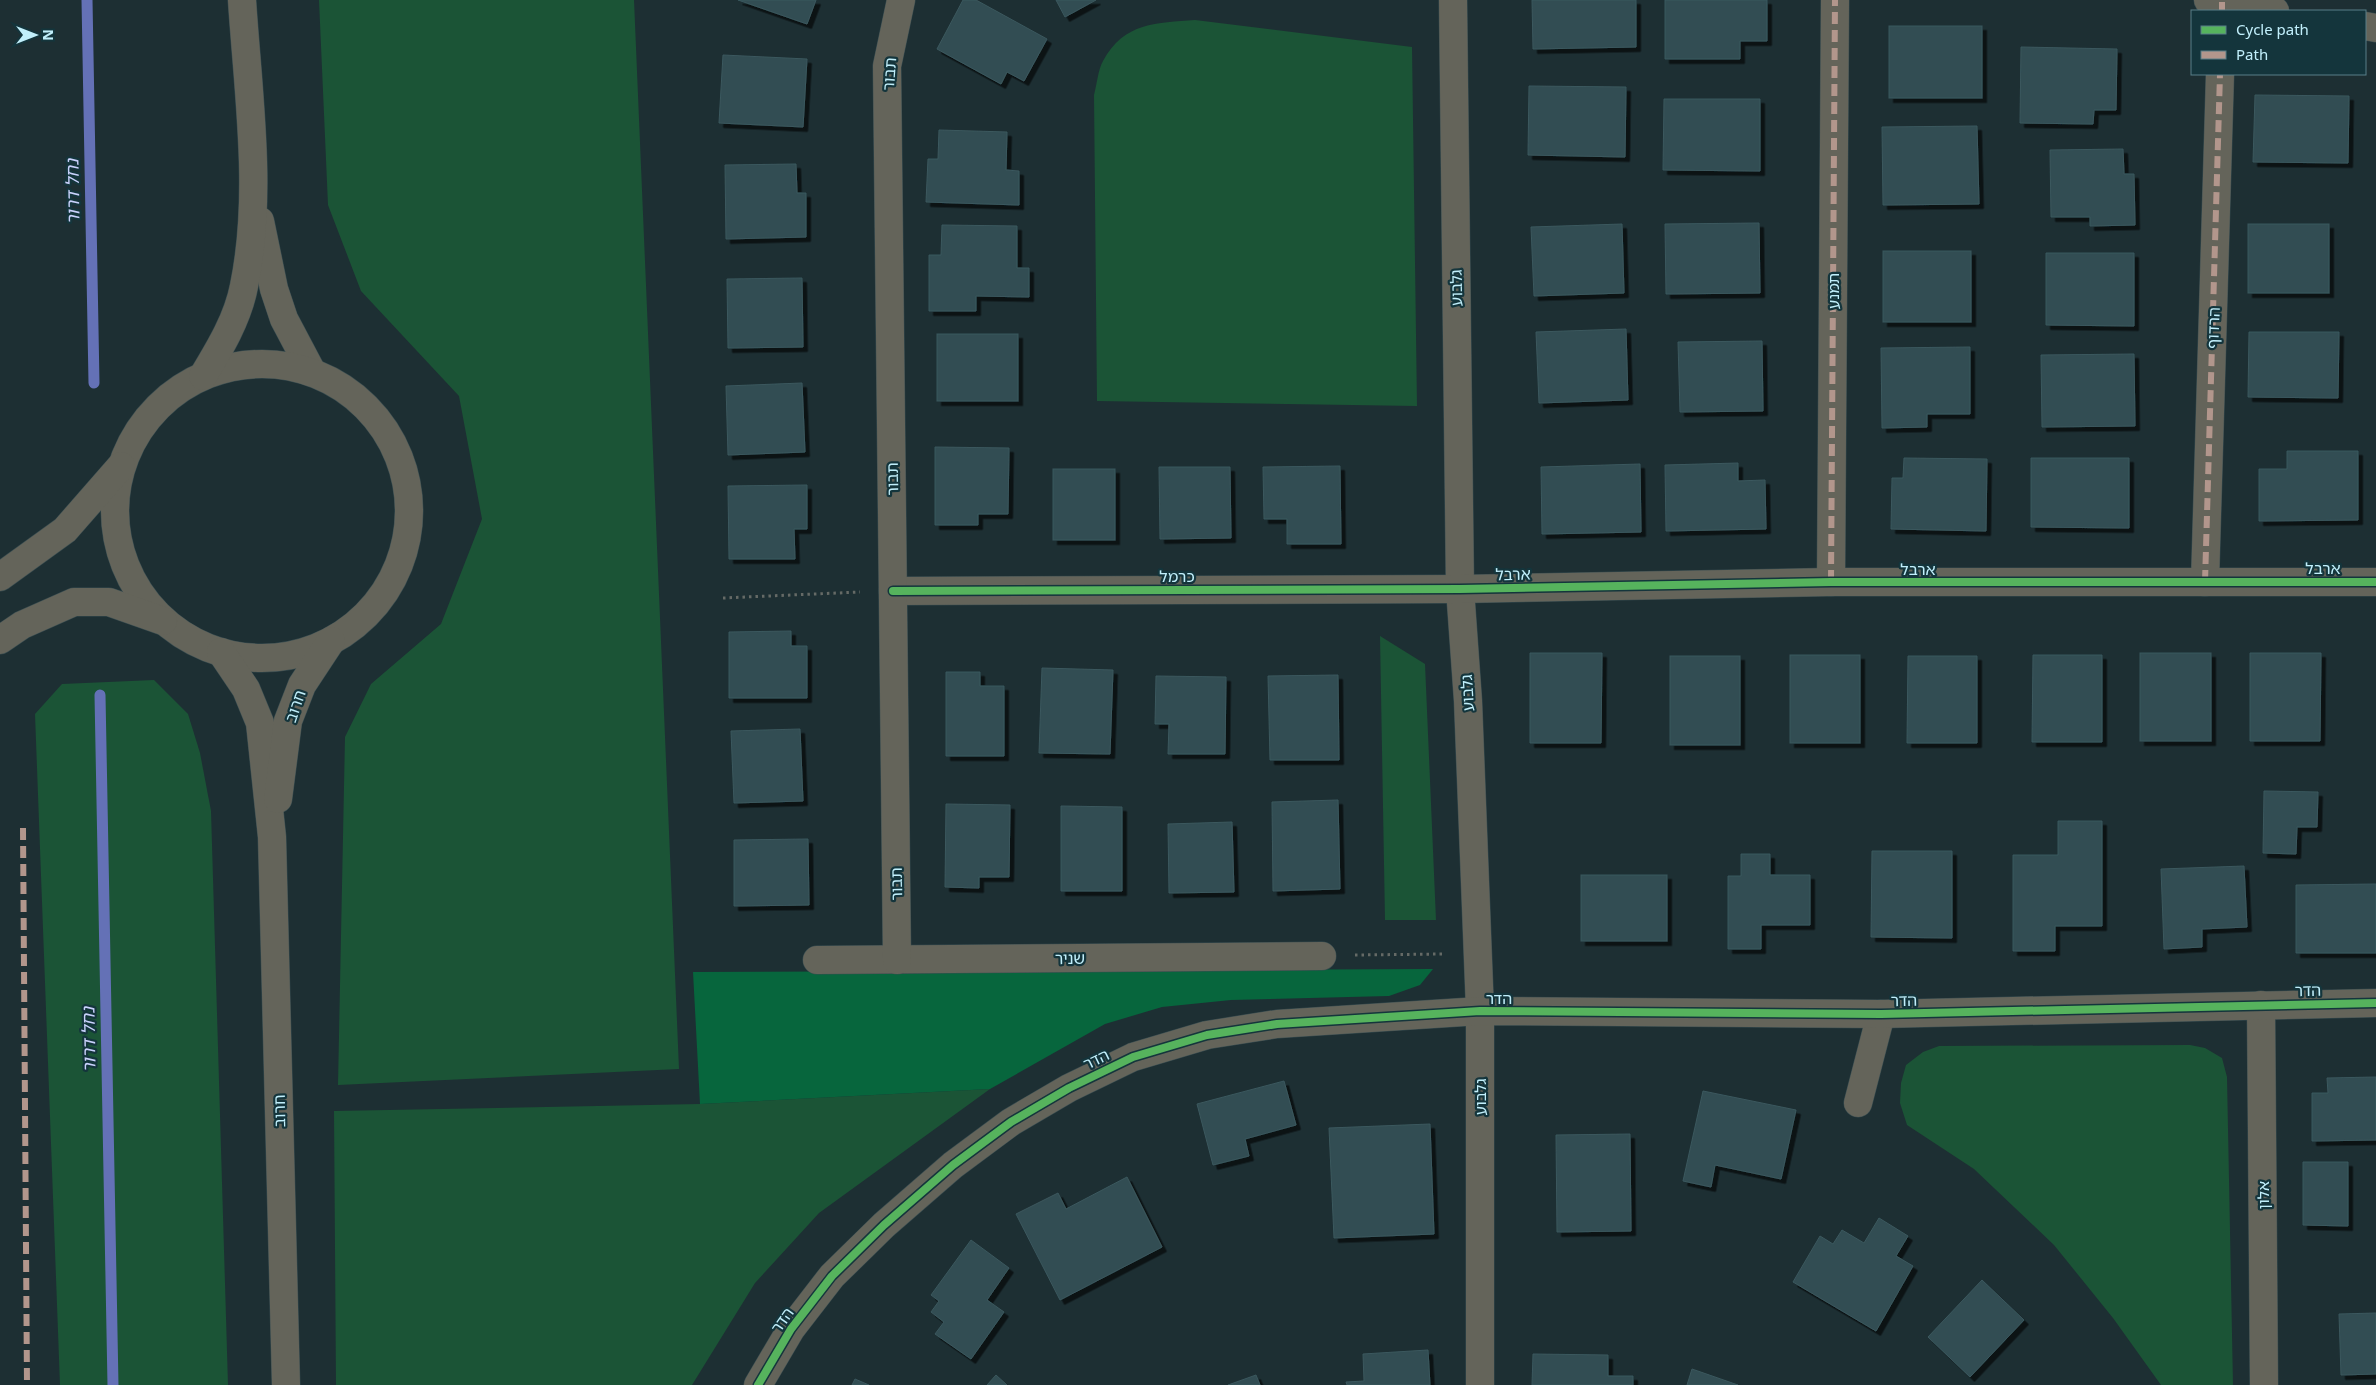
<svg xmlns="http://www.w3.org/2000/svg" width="2376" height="1385" font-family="'Noto Sans','Noto Sans Hebrew',sans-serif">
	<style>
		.green { fill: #1b5436 }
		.forest { fill: #07663d }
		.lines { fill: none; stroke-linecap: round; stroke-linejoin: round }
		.stream { stroke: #6471b6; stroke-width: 11 }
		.building { fill: #324d52; stroke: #3b585e; filter: url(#shadow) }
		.minor-casing { stroke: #394d51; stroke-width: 29 }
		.path { stroke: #656a66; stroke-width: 3; stroke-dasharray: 2.5 4; stroke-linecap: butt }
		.minor { stroke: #64645a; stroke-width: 28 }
		.quiet { stroke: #b2968c; stroke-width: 6; stroke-dasharray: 12 6; stroke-linecap: butt }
		.cycleway-casing { stroke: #14353c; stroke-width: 11 }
		.cycleway { stroke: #56b35d; stroke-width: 8 }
		.labels { text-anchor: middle; stroke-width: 4.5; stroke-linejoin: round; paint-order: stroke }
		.street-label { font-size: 16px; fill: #c1effb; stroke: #14353c }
		.water-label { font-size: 18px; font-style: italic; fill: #c8d1fb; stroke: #14353c }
	</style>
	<defs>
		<filter id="shadow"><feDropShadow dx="4.5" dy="4.5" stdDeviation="0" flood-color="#0009"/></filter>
	</defs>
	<rect width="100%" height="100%" fill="#1d2f33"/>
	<g class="green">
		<polygon points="319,0 634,0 679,1069 338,1085 345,737 371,684 441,624 482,519 459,396 361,291 328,205"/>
		<path d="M1195 20 1412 47 1417 406 1097 401 1094 95C1097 84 1098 70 1103 61 1124 22 1157 23 1195 20Z"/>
		<polygon points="1380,636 1425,664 1436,920 1385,920"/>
		<polygon points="154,680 188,714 200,753 211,811 228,1385 60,1385 35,714 62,684"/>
		<polygon points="2190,1045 2205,1048 2222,1058 2227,1077 2233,1385 2161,1385 2113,1318 2054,1245 1974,1169 1907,1125 1900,1103 1901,1083 1906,1065 1923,1052 1939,1046"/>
		<polygon points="990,1089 819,1213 755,1283 692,1385 336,1385 334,1111 700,1104"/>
	</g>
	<polygon class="forest" points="1433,969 1420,985 1389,996 1231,1000 1162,1007 1105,1024 990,1089 700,1104 693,972"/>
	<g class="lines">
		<g class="stream">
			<polyline points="87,0 94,383"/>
			<polyline points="100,695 113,1385"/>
		</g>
	</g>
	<g class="building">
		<polygon points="738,0 816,0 807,24"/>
		<polygon points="963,0 976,0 1047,39 1024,81 1007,72 1001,84 937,49"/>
		<polygon points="1056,0 1096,0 1065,17"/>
		<polygon points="1532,0 1636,0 1636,47 1533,49"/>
		<polygon points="1665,0 1767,0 1767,41 1740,41 1740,59 1665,59"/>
		<rect x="1889" y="26" width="93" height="72"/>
		<polygon points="2021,47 2117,49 2116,110 2094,110 2093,124 2020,123"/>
		<polygon points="723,55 807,59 803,127 719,123"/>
		<polygon points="1529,86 1626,87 1625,157 1528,155"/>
		<polygon points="2255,95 2349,96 2348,163 2253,162"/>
		<polygon points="1664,99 1760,99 1760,171 1663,170"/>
		<polygon points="1977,126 1979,204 1883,205 1882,127"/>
		<polygon points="939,130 1007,132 1006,170 1019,171 1019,205 926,202 928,159 938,159"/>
		<polygon points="2123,149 2124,174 2134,174 2135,225 2090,226 2090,217 2051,217 2050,150"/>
		<polygon points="796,164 797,193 806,193 806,237 726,239 725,165"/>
		<polygon points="1759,223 1760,293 1666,294 1665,224"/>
		<polygon points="1622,224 1624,293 1534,296 1531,227"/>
		<rect x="2248" y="224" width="81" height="69"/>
		<polygon points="942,225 1017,226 1017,268 1029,268 1029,297 976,296 976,311 929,311 929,255 941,255"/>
		<rect x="1883" y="251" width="88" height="71"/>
		<polygon points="2046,253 2134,253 2134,326 2046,325"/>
		<polygon points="802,278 803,347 728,348 727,279"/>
		<polygon points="1626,329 1628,400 1539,403 1536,332"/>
		<polygon points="2249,332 2339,332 2338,398 2248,397"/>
		<rect x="937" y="334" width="81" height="67"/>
		<polygon points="1762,341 1763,411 1680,412 1678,342"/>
		<polygon points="1970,347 1970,414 1927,414 1927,427 1882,428 1881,348"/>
		<polygon points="2134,354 2135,426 2042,427 2041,355"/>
		<polygon points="802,383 805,452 728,455 726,386"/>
		<polygon points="935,447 1009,448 1008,514 978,514 978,525 935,525"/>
		<polygon points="2287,451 2358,451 2358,520 2259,521 2259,469 2287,469"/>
		<polygon points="1904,458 1987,459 1986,531 1891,529 1892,478 1903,478"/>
		<polygon points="2031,458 2129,458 2129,528 2031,527"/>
		<polygon points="1738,463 1738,481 1765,480 1766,529 1666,531 1665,465"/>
		<polygon points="1640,464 1641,532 1542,534 1541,467"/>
		<polygon points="1340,466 1341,544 1287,544 1287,519 1264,519 1263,467"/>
		<polygon points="1159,467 1230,467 1231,538 1160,539"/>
		<rect x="1053" y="469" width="62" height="71"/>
		<polygon points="807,485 807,529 794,529 795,559 729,559 728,486"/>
		<polygon points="791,631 791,646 807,646 807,698 729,698 729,632"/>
		<polygon points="1530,653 1602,653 1601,743 1530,743"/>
		<rect x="2140" y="653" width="71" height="88"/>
		<polygon points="2250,653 2321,653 2320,741 2250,741"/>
		<rect x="1790" y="655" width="70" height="88"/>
		<polygon points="2033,655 2102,655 2102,742 2032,742"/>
		<rect x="1670" y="656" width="70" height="89"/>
		<polygon points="1908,656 1977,656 1977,743 1907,743"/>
		<polygon points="1042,668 1113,670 1110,754 1039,753"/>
		<polygon points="946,672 980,672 980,686 1004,686 1004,756 946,756"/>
		<polygon points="1338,675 1339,760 1270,760 1268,676"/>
		<polygon points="1156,676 1226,677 1225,754 1168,754 1169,724 1155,724"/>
		<polygon points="800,729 803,801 734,803 731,731"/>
		<polygon points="2264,791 2318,792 2317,827 2297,827 2296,854 2263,853"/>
		<polygon points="1338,800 1340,889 1273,891 1272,802"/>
		<polygon points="946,804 1010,805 1009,877 979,877 979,888 945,887"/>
		<polygon points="1061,806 1122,807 1122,891 1061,891"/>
		<polygon points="2058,821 2102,821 2102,926 2055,926 2055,951 2013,951 2013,855 2058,855"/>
		<polygon points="1232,822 1234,892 1169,893 1168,824"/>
		<polygon points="808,839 809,905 734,906 734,840"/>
		<polygon points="1872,851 1952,851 1952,938 1871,937"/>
		<polygon points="1741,854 1770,854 1770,875 1810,875 1810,925 1761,925 1761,949 1728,949 1728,876 1741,876"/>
		<polygon points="2244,866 2247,927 2202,929 2202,947 2164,949 2161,869"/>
		<rect x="1581" y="875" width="86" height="66"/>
		<polygon points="2376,884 2376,953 2296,953 2296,885"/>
		<polygon points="2376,1077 2376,1140 2312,1141 2312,1093 2328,1093 2327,1078"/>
		<polygon points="1284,1081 1296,1125 1245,1139 1249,1156 1213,1165 1197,1104"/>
		<polygon points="1703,1091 1796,1110 1781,1179 1715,1165 1711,1187 1683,1181"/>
		<polygon points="1430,1124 1434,1234 1334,1238 1329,1128"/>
		<polygon points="1630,1134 1631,1231 1557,1232 1556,1135"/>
		<polygon points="2303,1162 2348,1162 2348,1226 2303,1225"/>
		<polygon points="1127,1177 1162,1247 1060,1300 1016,1214 1058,1193 1066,1209"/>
		<polygon points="1879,1218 1908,1236 1896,1256 1913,1266 1876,1331 1793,1282 1820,1236 1833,1244 1842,1230 1864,1243"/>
		<polygon points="971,1240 1009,1268 987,1300 1004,1312 971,1359 935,1334 944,1322 931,1312 939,1301 931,1295"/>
		<polygon points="1982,1280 2024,1320 1970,1377 1928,1337"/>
		<polygon points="2376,1313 2376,1374 2341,1375 2339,1314"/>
		<polygon points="1428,1350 1430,1385 1347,1385 1346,1382 1364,1381 1363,1354"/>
		<polygon points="1533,1354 1608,1355 1608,1376 1633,1376 1633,1385 1532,1385"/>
		<polygon points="1692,1369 1738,1385 1687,1385"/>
		<polygon points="996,1375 1007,1385 987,1385"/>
		<polygon points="1256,1375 1260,1385 1228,1385"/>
		<polygon points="855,1379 869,1385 852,1385"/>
	</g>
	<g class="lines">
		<g class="minor-casing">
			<g id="minor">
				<polyline points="1453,0 1460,589 1468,701 1480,1011 1480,1385"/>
				<polyline points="2208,0 2275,11"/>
				<polyline points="2365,26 2376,28"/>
				<polyline points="260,221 274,289 284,319 312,372"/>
				<circle cx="262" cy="511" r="147"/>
				<path d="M203 376C220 348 238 318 244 286 263 194 248 93 242 0"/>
				<polyline points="0,577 65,530 121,466"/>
				<polyline points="1831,582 1835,0"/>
				<polyline points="2205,582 2220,74"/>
				<polyline points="893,591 1460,589 1831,582 2376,582"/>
				<polyline points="0,640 22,625 74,602 109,602 163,621"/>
				<polyline points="221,652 246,689 260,723 272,837 286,1385"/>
				<polyline points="278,799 288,721 302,685 331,641"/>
				<polyline points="817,960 1322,956"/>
				<polyline points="897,960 887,66 901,0"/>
				<polyline points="2261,1005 2264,1385"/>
				<polyline points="1858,1103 1881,1014"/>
				<polyline points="758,1385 791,1329 832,1276 884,1225 953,1165 1011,1122 1069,1088 1133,1057 1207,1035 1277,1024 1480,1011 1881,1014 2376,1003"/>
			</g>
		</g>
		<g class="path">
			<polyline points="723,598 860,592"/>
			<polyline points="1355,955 1444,954"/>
		</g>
		<use href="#minor" class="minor"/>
		<g class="quiet">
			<polyline points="2222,11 2222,2"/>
			<polyline points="1831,582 1835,0"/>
			<polyline points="2205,582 2220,74"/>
			<polyline points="23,828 27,1385"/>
		</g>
		<g class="cycleway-casing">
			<g id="cycleway">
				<polyline points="893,591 1460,589 1831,582 2376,582"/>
				<polyline points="758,1385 791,1329 832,1276 884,1225 953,1165 1011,1122 1069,1088 1133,1057 1207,1035 1277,1024 1480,1011 1881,1014 2376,1003"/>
			</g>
		</g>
		<use href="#cycleway" class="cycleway"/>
	</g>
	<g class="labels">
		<g class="street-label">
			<text transform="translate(889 74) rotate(-86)" y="6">תבור</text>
			<text transform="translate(1456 288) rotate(-91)" y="6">גלבוע</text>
			<text transform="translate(1833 291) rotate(-90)" y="6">תמנע</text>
			<text transform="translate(2213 328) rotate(-88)" y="6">הרדוף</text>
			<text transform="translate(892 479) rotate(-91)" y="6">תבור</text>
			<text x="2323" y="574">ארבל</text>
			<text x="1918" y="575">ארבל</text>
			<text transform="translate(1513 574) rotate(-1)" y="6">ארבל</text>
			<text x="1177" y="582">כרמל</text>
			<text transform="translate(1467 693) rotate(-93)" y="6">גלבוע</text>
			<text transform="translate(295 706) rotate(-71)" y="6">חרוב</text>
			<text transform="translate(896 884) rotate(-91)" y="6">תבור</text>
			<text transform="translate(1070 958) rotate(-1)" y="6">שניר</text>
			<text transform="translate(2308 990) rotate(-1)" y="6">הדר</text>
			<text x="1499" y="1004">הדר</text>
			<text transform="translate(1904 1000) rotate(-1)" y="6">הדר</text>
			<text transform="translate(1096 1059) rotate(-26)" y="6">הדר</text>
			<text transform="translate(1480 1097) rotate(-90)" y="6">גלבוע</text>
			<text transform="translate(279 1111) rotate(-91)" y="6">חרוב</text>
			<text transform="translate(2263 1195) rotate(-90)" y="6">אלון</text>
			<text transform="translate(782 1320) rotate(-55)" y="6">הדר</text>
		</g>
		<g class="water-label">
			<text transform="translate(73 192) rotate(-91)" y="6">נחל דרור</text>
			<text transform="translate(89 1040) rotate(-91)" y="6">נחל דרור</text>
		</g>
	</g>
	<rect x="2191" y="10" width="175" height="65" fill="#14353c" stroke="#597f88"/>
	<rect x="2201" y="26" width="25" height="8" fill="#56b35d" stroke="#597f88"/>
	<text x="2236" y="35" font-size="15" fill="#c1effb">Cycle path</text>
	<rect x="2201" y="51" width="25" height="8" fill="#b2968c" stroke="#597f88"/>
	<text x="2236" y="60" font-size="15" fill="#c1effb">Path</text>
	<g transform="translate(35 35) rotate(90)" stroke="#14353c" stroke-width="4" paint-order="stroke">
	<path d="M0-4L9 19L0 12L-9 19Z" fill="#c1effb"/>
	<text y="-8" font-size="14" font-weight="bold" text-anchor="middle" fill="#c1effb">N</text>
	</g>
</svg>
